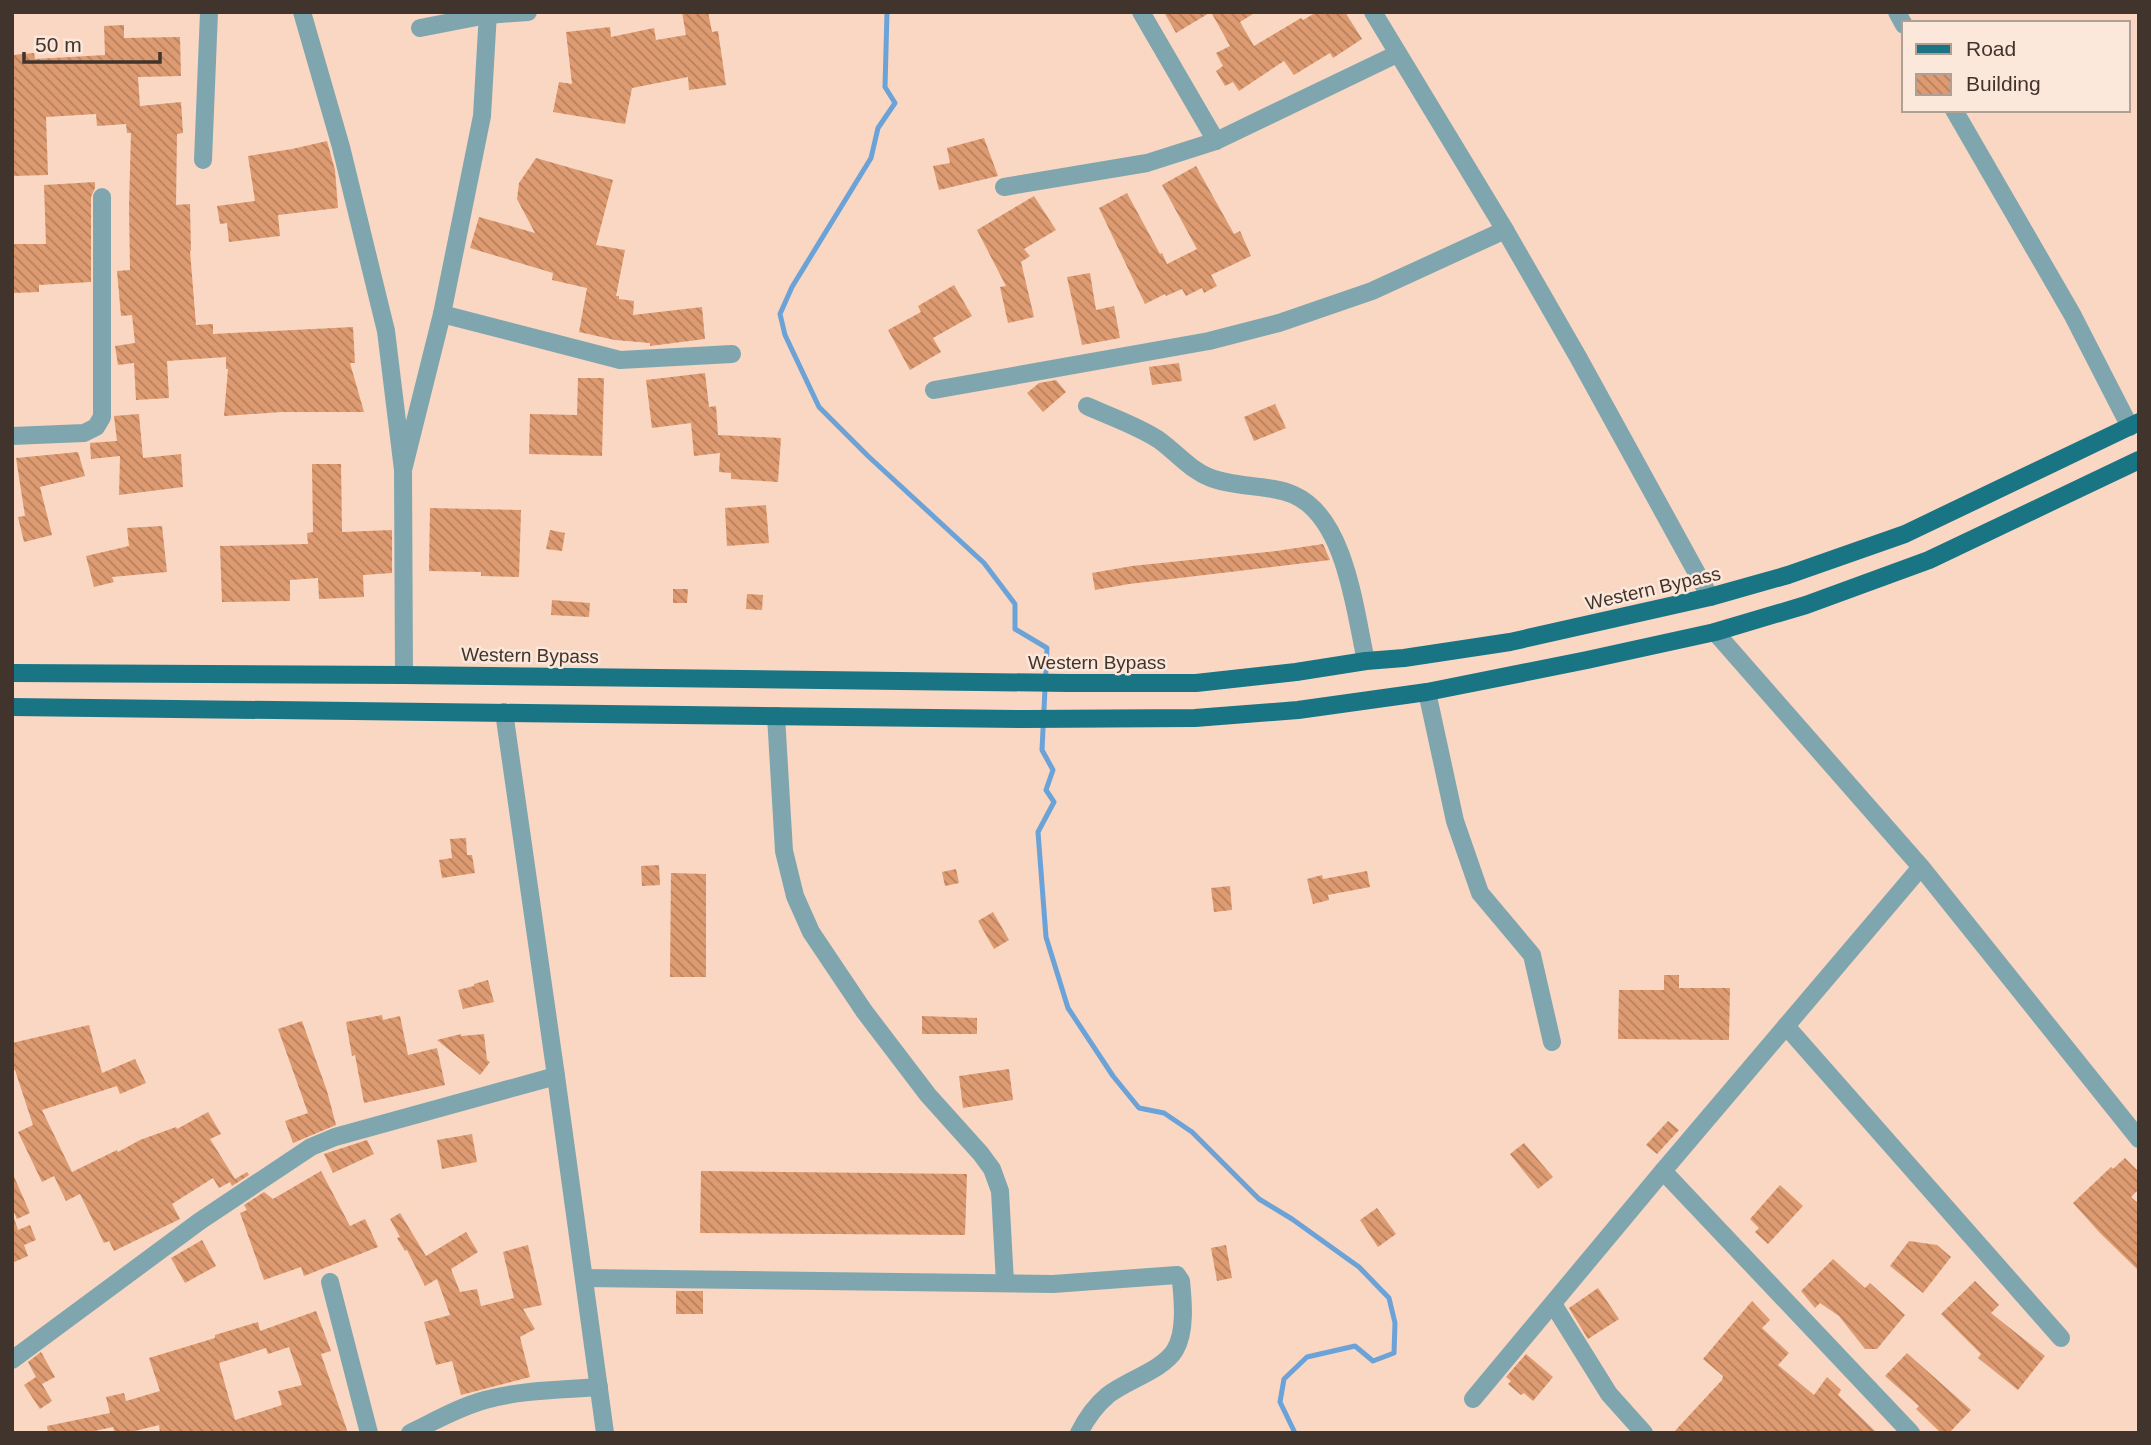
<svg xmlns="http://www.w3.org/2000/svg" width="2151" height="1445" font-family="Arial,sans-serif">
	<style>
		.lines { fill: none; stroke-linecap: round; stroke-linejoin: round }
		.stream { stroke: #6ba2d7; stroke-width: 5 }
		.building { fill: url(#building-back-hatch); fill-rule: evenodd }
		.minor { stroke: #7fa6ae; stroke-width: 18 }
		.major { stroke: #197584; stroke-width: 18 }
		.labels { text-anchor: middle; stroke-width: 5; stroke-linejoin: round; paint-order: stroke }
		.street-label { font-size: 19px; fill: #41342c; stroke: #fce7db }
	</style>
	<defs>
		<pattern id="building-back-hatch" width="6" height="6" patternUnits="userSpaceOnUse" patternTransform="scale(1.75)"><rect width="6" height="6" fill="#de9b71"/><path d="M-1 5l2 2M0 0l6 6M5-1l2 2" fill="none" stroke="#b67f5d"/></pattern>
	</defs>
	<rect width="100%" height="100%" fill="#f9d7c2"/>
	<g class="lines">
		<polyline class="stream" points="887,12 885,87 895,103 878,128 871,158 792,287 780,314 785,335 819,407 868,456 984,563 1015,604 1015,629 1047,648 1042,750 1053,770 1046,790 1054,802 1038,832 1046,937 1068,1008 1113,1076 1139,1108 1164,1113 1192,1132 1259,1199 1292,1219 1359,1267 1389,1298 1395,1323 1394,1353 1373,1361 1355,1346 1307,1357 1284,1379 1280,1402 1295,1433"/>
	</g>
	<g class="building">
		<polygon points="682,12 708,12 712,32 718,31 726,85 689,90 688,77 632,88 625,124 553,112 559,82 572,84 566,32 610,27 611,37 654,28 656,40 686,35"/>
		<polygon points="1164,12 1211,12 1176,33"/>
		<polygon points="1211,12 1256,12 1240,22 1254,46 1301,18 1303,20 1317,12 1345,12 1362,39 1333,58 1330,53 1294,75 1284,61 1239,91 1233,82 1225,86 1216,71 1223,66 1216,53 1230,46"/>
		<polygon points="124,25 124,38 180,37 181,76 138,77 140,106 181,102 183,133 177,134 176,205 190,204 191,251 190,251 196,325 213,324 213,334 353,327 355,363 350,363 364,412 281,412 224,416 228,369 226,369 226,357 167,361 169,398 136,400 134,363 118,365 115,346 135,343 132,315 121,316 117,271 130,270 129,206 131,133 127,133 126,124 97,126 96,114 46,117 48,175 12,176 12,55 34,53 35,59 105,55 104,26"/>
		<polygon points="984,138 998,176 939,190 933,166 950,163 947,148"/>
		<polygon points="327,141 335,170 338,208 278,215 280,236 229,242 227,223 220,224 217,206 255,201 248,156 292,149"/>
		<polygon points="536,158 613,180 596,245 625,250 616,296 619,296 619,299 634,301 633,315 702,307 705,339 650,346 650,343 615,340 579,332 587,288 552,280 553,273 470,248 479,217 535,233 517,199 519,183"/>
		<polygon points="1196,166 1234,234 1240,231 1251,256 1211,275 1217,286 1204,293 1202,288 1186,296 1182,289 1166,296 1165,294 1145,304 1099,208 1127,193 1160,254 1162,253 1167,264 1197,249 1162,185"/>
		<polygon points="95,182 95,188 91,197 91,282 39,285 39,292 12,293 12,244 46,244 44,185"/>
		<polygon points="1034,196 1056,230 1024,249 1030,256 1021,262 1034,317 1008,323 1000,287 1006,286 977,230"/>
		<polygon points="1090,273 1096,310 1114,306 1120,338 1082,345 1067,277"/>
		<polygon points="954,285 972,316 933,338 941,352 910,370 888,330 921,312 918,306"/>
		<polygon points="1179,363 1182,381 1152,385 1149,367"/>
		<polygon points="705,373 709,407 716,406 718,435 781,438 778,482 731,479 731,473 719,472 720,453 694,456 691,423 652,428 646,380"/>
		<polygon points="578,378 604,378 602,456 529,454 530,414 577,415"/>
		<polygon points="1056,380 1066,392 1043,412 1027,393 1039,383"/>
		<polygon points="1275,404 1286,428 1254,441 1244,417"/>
		<polygon points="139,414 143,458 181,454 183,487 119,495 120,456 91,459 90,443 117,441 114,416"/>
		<polygon points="78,452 85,476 40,487 52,535 24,542 18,517 25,516 16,458"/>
		<polygon points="312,464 341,464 342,532 392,530 392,573 363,575 364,597 319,599 318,578 290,580 290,601 222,602 220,546 308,544 307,533 313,532"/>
		<polygon points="766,505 769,543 727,546 725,508"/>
		<polygon points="430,508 521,510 519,577 481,576 481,572 429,571"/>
		<polygon points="162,526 167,572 112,577 114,582 94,587 86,556 129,546 127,528"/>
		<polygon points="550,530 565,533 562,551 546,549"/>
		<polygon points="1323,544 1330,560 1129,584 1095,590 1092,573 1132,566 1276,551"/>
		<polygon points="673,589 688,589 687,603 673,603"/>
		<polygon points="747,594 763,595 762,610 746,609"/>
		<polygon points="552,600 590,603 589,617 551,615"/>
		<polygon points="466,838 467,855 472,855 475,873 442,878 439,860 452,858 450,839"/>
		<polygon points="659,865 660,885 642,886 641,866"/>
		<polygon points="956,869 959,883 945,886 942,872"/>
		<polygon points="1367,871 1370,887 1328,895 1329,900 1313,904 1307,879 1322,875 1323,879"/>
		<polygon points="671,873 706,874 706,977 670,977"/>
		<polygon points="1230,886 1232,910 1214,912 1211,888"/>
		<polygon points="993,912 1009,940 994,949 978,921"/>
		<polygon points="1664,975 1679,975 1679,988 1730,988 1729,1040 1618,1039 1619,990 1664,990"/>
		<polygon points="488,980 494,1002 463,1009 458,990 474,986 474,984"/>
		<polygon points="382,1015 383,1020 400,1016 408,1055 437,1048 445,1085 364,1103 355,1055 352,1056 346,1022"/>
		<polygon points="922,1016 977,1018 977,1034 922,1034"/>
		<polygon points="302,1021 327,1091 336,1125 293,1143 285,1121 308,1113 278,1029"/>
		<polygon points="89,1025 102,1073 135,1059 146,1083 120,1094 117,1086 42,1110 72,1172 117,1150 118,1152 140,1140 176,1127 177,1129 208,1112 221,1134 210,1139 235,1179 247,1172 249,1175 232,1186 230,1182 219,1188 213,1178 172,1204 180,1219 114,1251 109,1241 104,1243 80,1194 66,1201 54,1176 42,1182 18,1132 33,1125 15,1070 12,1070 12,1043"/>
		<polygon points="461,1034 461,1036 484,1034 487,1060 490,1062 480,1075 437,1040"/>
		<polygon points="1009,1069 1013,1100 963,1108 959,1076"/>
		<polygon points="1668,1121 1679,1130 1657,1154 1646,1145"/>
		<polygon points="472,1134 477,1162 442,1169 437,1140"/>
		<polygon points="367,1140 374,1154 333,1173 324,1154"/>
		<polygon points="1524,1143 1553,1177 1538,1189 1510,1154"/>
		<polygon points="2125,1158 2139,1172 2139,1189 2131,1197 2139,1204 2139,1271 2100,1233 2073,1203 2111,1167 2113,1169"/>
		<polygon points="321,1171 350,1226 365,1219 378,1247 304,1276 301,1267 264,1280 240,1213 247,1210 244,1205 264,1192 273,1199"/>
		<polygon points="701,1171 967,1174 965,1235 700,1233"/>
		<polygon points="12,1172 30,1213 17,1219 12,1208"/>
		<polygon points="1780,1185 1803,1206 1768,1244 1755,1232 1759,1228 1750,1219"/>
		<polygon points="1377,1208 1396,1234 1378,1247 1360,1220"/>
		<polygon points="400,1213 426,1256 466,1232 478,1252 451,1269 460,1292 477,1289 481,1306 514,1298 503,1252 528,1245 542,1305 523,1309 535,1329 520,1337 530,1377 461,1395 452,1361 436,1365 424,1322 450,1315 437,1279 425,1286 407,1250 405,1251 397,1238 400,1237 390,1219"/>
		<polygon points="12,1218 14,1218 18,1230 30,1225 36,1240 24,1245 28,1256 12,1263"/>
		<polygon points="202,1240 216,1266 185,1283 171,1258"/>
		<polygon points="1909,1241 1937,1245 1951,1257 1923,1293 1890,1266"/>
		<polygon points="1226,1245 1232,1278 1217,1281 1211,1248"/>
		<polygon points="1833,1259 1865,1288 1870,1283 1905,1315 1877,1349 1865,1349 1839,1316 1820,1303 1815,1308 1801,1291"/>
		<polygon points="1975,1281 1999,1305 1991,1313 2045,1356 2018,1390 1978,1358 1981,1354 1941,1314"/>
		<polygon points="1598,1288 1619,1319 1588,1339 1569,1308"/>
		<rect x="676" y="1291" width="27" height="23"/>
		<polygon points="1752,1301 1770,1320 1762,1328 1789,1353 1778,1365 1814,1395 1827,1377 1841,1390 1838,1395 1877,1433 1673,1433 1722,1380 1723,1376 1703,1359"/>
		<path d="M316 1311 331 1351 321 1354 348 1433H160L159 1425 127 1433H115L113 1427 85 1433H48L47 1426 110 1413 106 1397 124 1393 126 1401 160 1391 149 1358 215 1338V1335L258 1322 260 1331ZM289 1347 302 1385 278 1391 282 1405 235 1420 219 1363 266 1348 268 1354Z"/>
		<polygon points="41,1352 55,1377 42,1384 52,1401 40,1409 24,1385 36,1377 28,1362"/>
		<polygon points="1907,1353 1971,1410 1949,1433 1941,1433 1916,1409 1919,1406 1885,1376"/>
		<polygon points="1526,1354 1553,1377 1533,1401 1524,1393 1521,1395 1508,1384 1511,1381 1506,1377"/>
	</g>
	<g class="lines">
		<g class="minor">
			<polyline points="302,12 341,147 386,331 403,470 442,314 482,116 488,12"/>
			<polyline points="1141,12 1216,141"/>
			<polyline points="1373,12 1505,230 1578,357 1710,597"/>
			<polyline points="1897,12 1904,25"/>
			<polyline points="420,28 487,15 528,12"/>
			<polyline points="1954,110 2072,314 2130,427"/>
			<polyline points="203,160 209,12"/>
			<polyline points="1004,187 1147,163 1216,141 1397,54"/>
			<polyline points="442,314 620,360 732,354"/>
			<polyline points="934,390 1209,341 1279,323 1372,291 1505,230"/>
			<path d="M1087 406C1111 417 1138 426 1159 440 1177 453 1190 470 1211 478 1237 488 1269 484 1294 495 1346 518 1355 612 1366 661"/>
			<polyline points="12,436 84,433 96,427 102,417 102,197"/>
			<polyline points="403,470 404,675"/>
			<polyline points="1715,632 1921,867 2139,1139"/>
			<polyline points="1427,692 1455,821 1480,893 1532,955 1552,1042"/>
			<polyline points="504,712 556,1076 605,1433"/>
			<polyline points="776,716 784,851 795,896 811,932 864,1011 928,1095 981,1154 992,1169 1000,1191 1005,1283"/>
			<polyline points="1786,1026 2061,1338"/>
			<polyline points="1663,1171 1911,1433"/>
			<path d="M584 1278 1053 1284 1177 1275 1181 1281C1183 1301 1186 1332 1175 1350 1163 1370 1127 1380 1108 1395 1096 1405 1086 1419 1079 1433"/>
			<polyline points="330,1282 369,1433"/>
			<polyline points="1553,1304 1609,1394 1644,1433"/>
			<polyline points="12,1360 200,1221 311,1147 335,1137 556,1076"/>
			<polyline points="1473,1399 1663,1171 1921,867"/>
			<path d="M410 1433C435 1421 459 1407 485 1400 521 1390 561 1390 599 1387"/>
		</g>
		<g class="major">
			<polyline points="12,673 404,675 1068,683 1196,683 1296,672 1366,661 1404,658 1510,642 1710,597 1788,575 1905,534 2139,422"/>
			<polyline points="12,707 1025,719 1195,718 1298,710 1427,692 1587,660 1715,632 1806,605 1929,560 2139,460"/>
		</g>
	</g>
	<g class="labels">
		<g class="street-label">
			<text transform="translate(1653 588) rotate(-13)" y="7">Western Bypass</text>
			<text transform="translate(530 655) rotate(1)" y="7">Western Bypass</text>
			<text x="1097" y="669">Western Bypass</text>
		</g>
	</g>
	<rect width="2151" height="1445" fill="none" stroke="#41342c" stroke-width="28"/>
	<rect x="1902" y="21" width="228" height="91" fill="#fce7db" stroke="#b19f95" stroke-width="2"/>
	<rect x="1916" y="44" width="35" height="10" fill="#197584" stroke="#b19f95" stroke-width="2"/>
	<text x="1966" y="56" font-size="21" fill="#41342c">Road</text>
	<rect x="1916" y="74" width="35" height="21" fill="url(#building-back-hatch)" stroke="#b19f95" stroke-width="2"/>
	<text x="1966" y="91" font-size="21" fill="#41342c">Building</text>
	<path d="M24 52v10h136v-10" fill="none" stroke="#41342c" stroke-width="3.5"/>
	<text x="35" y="52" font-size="21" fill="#41342c" stroke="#fce7db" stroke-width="5" paint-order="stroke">50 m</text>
</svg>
